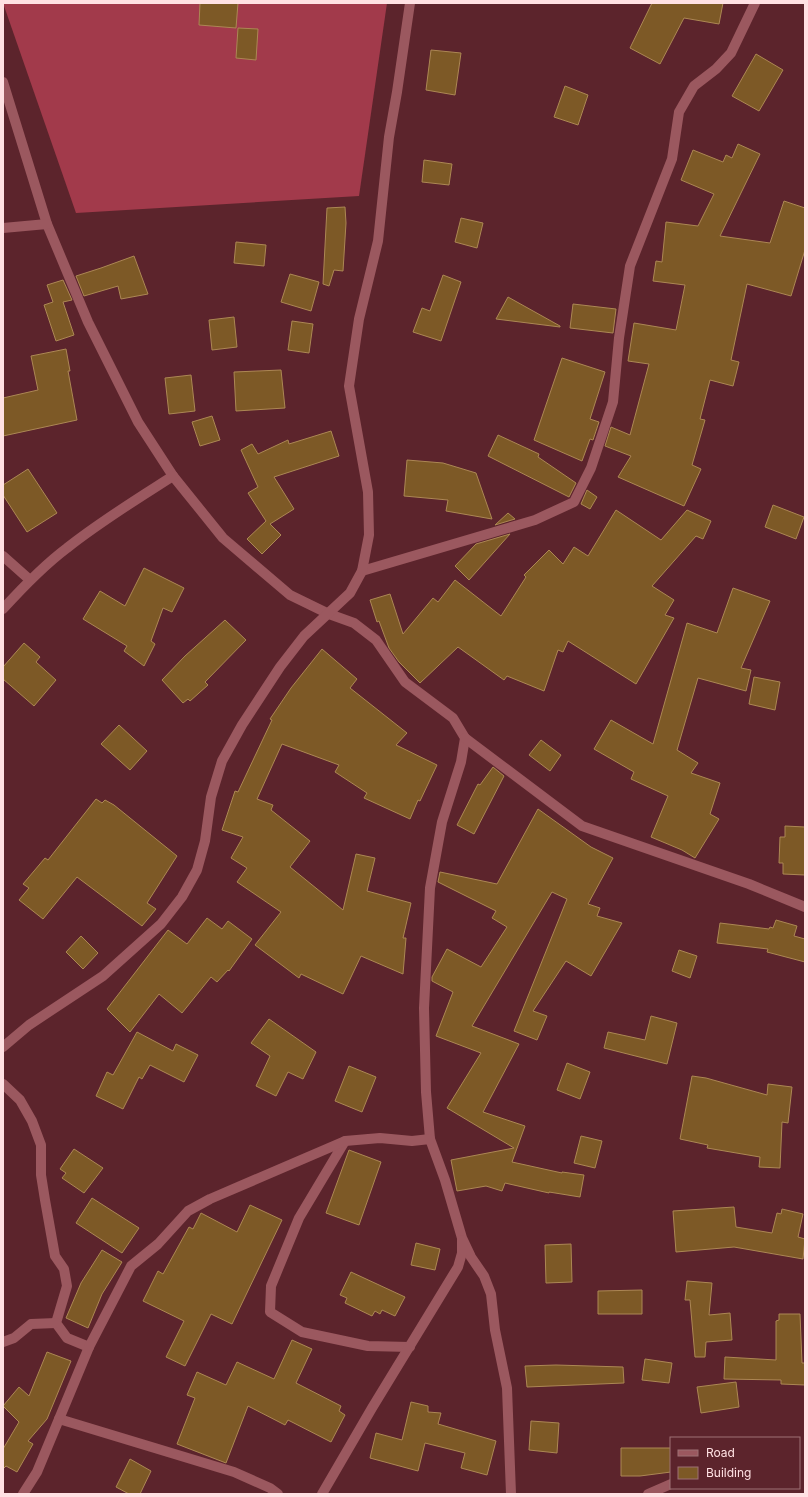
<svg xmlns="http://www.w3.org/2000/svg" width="808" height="1497" font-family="Inter,sans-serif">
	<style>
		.forest { fill: #a23a4b }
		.building { fill: #7d5926; stroke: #ac8754 }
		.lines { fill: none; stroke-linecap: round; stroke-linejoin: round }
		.minor { stroke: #9b585f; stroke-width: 10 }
	</style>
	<rect width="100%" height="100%" fill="#5c242c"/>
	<polygon class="forest" points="3,3 387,3 359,196 76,213"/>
	<g class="building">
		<polygon points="200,3 238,3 236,28 199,25"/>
		<polygon points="652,3 723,3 719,24 684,18 660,64 630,48"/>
		<polygon points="238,28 258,29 256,60 236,58"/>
		<polygon points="431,50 461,53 455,95 426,90"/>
		<polygon points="756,54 783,70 759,111 732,96"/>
		<polygon points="565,86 588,95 578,125 554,117"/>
		<polygon points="738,144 760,154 720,236 770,243 784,201 805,208 805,250 791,296 747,284 731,360 739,362 733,386 710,380 700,419 705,420 692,465 701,469 684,506 618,477 631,456 605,446 611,427 630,435 649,364 628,361 634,323 676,330 685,285 653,281 656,261 662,262 666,222 698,226 714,194 681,180 693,150 723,162 726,155 732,158"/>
		<polygon points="424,160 452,164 449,185 422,182"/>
		<polygon points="345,207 346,223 343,271 334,270 329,286 323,284 327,208"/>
		<polygon points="461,218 483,223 477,248 455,242"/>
		<polygon points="236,242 266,245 264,266 234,263"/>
		<polygon points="134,256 148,294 121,299 118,286 84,296 76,276 101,268"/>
		<polygon points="290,274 319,282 311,311 281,302"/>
		<polygon points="443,275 461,282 441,341 413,332 422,308 430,311"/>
		<polygon points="63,280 72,300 63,302 74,335 56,341 44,305 53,302 47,285"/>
		<polygon points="508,297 560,326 560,327 496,319"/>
		<polygon points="573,304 616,309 613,333 570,328"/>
		<polygon points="234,317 237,347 212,350 209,320"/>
		<polygon points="292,321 313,324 309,353 288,350"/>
		<polygon points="66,349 70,371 68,371 77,420 3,436 3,398 38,390 31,356"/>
		<polygon points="562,358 605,372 590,419 599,422 593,440 590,439 582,461 534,440"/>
		<polygon points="281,370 285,408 236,411 234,372"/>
		<polygon points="191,375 195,411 169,414 165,378"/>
		<polygon points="212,416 220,440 200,446 192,422"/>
		<polygon points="331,431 339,456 274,477 294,509 270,524 281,535 262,554 247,539 266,521 248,493 258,487 241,450 252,444 258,454 288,440 289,444"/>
		<polygon points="498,435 539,454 538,457 576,483 569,497 488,456"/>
		<polygon points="407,460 443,463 476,473 492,519 446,511 448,500 404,496"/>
		<polygon points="28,469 57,513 27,532 3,495 3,485"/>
		<polygon points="587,490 597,497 590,509 581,504"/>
		<polygon points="773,505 804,517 796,539 765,527"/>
		<polygon points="616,510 661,540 687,510 711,521 703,539 696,536 652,586 674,600 665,615 674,618 636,684 568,641 563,652 558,650 544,691 507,676 504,680 458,647 420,683 399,662 389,648 379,621 377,622 370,600 390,594 403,634 433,598 438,602 455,580 501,616 526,577 524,575 549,550 563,564 574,547 588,556"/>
		<polygon points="508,513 515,519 495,525"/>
		<polygon points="510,534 469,580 455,566 476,544"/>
		<polygon points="144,568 184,588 172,612 163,608 151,641 155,644 144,666 124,651 127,646 83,619 100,591 125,606"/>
		<polygon points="733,588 770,601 741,668 751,670 746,691 698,678 677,750 698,763 691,773 720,783 710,814 719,819 695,858 682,850 651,837 668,796 631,779 634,772 594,749 611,720 653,744 687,623 717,633"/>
		<polygon points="225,620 246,640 205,682 208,685 190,701 188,699 183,703 162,680 185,656"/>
		<polygon points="24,643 40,657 36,662 56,680 34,706 3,679 3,667"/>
		<polygon points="322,649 357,679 350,688 407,733 396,745 437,765 420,801 418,800 410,819 364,798 367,793 335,772 339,765 282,744 257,799 273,805 271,810 310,841 290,867 343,910 356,854 375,858 367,891 411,903 403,938 406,938 403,974 361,956 343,994 301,974 299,978 255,945 281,912 237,882 247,868 231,858 243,837 222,830 235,791 238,792 272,720 270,719 291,688"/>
		<polygon points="754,677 780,682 775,710 749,704"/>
		<polygon points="119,725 147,751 130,770 101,744"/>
		<polygon points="541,740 561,755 550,771 529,755"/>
		<polygon points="493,767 504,776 474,834 457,825 478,784 480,785"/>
		<polygon points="96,799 102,803 105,800 114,805 177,856 147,903 156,909 142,926 77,877 43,919 19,900 29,888 23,884 45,858 48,860"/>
		<polygon points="538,809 591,847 613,858 588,904 600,908 597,916 622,923 591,976 566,961 533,1011 547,1016 537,1040 514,1031 567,899 552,892 472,1026 519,1044 483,1112 525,1126 512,1162 562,1173 562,1172 584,1175 580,1197 549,1192 549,1193 505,1183 502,1191 486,1186 457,1191 451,1160 514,1148 447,1108 481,1053 436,1036 453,992 432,981 432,977 447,949 481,967 507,927 492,918 496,911 438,882 440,872 497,884"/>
		<polygon points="785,826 805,827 805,875 783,874 783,863 779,863 780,837 785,837"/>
		<polygon points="207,918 222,929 228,921 252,939 229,971 228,970 217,982 211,977 182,1013 159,994 130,1032 107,1009 168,930 187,944"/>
		<polygon points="776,920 797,926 794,936 805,939 805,962 767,952 768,949 717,943 720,923 769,929 770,927 773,928"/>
		<polygon points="81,936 98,953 83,969 66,952"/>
		<polygon points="679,950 697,956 690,978 672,971"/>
		<polygon points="651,1016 677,1023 667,1064 604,1048 608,1032 645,1040"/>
		<polygon points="269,1019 316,1052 303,1079 288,1072 276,1096 256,1086 270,1056 251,1043"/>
		<polygon points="137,1032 173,1051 176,1044 198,1055 184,1082 150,1065 142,1079 139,1077 123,1109 96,1096 107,1072 113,1075"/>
		<polygon points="567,1063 590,1072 580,1099 557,1090"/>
		<polygon points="349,1066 376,1077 362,1112 335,1101"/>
		<polygon points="692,1076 706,1078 767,1095 768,1084 792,1087 788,1123 782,1122 780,1168 759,1167 760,1157 707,1148 708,1145 680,1139"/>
		<polygon points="581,1136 602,1141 595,1168 574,1163"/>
		<polygon points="74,1149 103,1168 84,1193 62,1178 66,1173 60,1169"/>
		<polygon points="349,1150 381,1162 359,1225 326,1213"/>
		<polygon points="92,1198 139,1228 122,1253 76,1223"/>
		<polygon points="250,1205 282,1220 232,1324 211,1314 185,1366 166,1357 184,1321 143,1301 158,1271 163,1274 189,1227 193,1229 201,1213 237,1232"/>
		<polygon points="734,1207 736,1227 772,1233 777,1213 781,1214 782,1209 803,1214 798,1237 805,1239 803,1259 734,1247 676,1252 673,1211"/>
		<polygon points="416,1243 440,1249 435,1270 411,1265"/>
		<polygon points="571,1244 572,1282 546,1283 545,1245"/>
		<polygon points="102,1250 122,1262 102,1294 88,1328 66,1318 81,1283"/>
		<polygon points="351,1272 405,1297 395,1316 382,1310 380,1314 375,1311 372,1316 345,1303 347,1298 340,1295"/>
		<polygon points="687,1281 712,1283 709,1315 730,1313 732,1340 706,1342 705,1357 695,1357 690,1300 685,1300"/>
		<polygon points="642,1290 642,1314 598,1314 598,1291"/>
		<polygon points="779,1314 800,1314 802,1363 805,1363 805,1385 781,1384 781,1380 724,1379 725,1357 776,1360 776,1321 779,1320"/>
		<polygon points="292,1340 312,1349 296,1383 341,1406 339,1411 345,1415 331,1442 288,1420 285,1425 248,1406 226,1463 177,1444 195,1398 187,1395 197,1372 226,1385 237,1362 274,1379"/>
		<polygon points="47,1352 71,1361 47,1419 28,1441 33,1444 17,1472 6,1466 3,1469 3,1449 19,1422 3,1406 19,1387 29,1396"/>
		<polygon points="645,1359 672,1363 669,1383 642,1380"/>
		<polygon points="556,1365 623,1367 624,1383 527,1387 525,1366"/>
		<polygon points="736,1382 739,1407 701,1413 697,1387"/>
		<polygon points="411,1402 428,1406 428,1412 441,1413 438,1424 496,1441 487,1475 461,1468 465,1453 425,1443 418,1471 370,1458 376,1433 402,1440"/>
		<polygon points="531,1421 559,1423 557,1453 529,1450"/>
		<polygon points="621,1448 671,1448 671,1472 640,1476 621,1476"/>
		<polygon points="130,1459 151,1471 140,1494 129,1494 116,1487"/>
	</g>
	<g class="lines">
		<g class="minor">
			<polyline points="3,82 47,224 88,322 138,422 173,476 223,538 290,595 329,614 354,623 376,640 405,682 453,718 465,738 461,762 442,822 430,888 424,1008 426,1092 430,1139 445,1180 462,1238 471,1257 484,1276 491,1294 495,1330 507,1388 511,1494"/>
			<polyline points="3,228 47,224"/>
			<polyline points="3,556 30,580"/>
			<polyline points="362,571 535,520 574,502 591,468 613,402 619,338 630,266 672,159 679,112 694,86 716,69 731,53 755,3"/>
			<path d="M3 609C23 587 43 566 67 548 101 521 137 499 173 476"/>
			<polyline points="465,738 582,826 749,884 805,907"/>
			<polyline points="3,1047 29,1025 103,976 161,924 182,897 197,870 205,841 211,797 222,761 242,725 280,667 304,636 350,593 362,571 369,535 368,492 349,386 359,319 378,241 389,137 397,92 410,3"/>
			<polyline points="3,1084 20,1100 32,1121 41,1145 41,1175 45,1200 55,1256 64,1269 67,1286 56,1323 67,1338 89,1347"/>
			<polyline points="345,1141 299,1218 271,1286 270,1312 302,1332 368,1346 410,1347"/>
			<polyline points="3,1342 14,1338 31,1324 56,1323"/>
			<polyline points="59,1419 234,1472 270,1488 278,1494"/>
			<polyline points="23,1494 37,1472 89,1347 131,1266 158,1244 188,1211 210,1199 345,1141 380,1138 412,1141 430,1139"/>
			<polyline points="322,1494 372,1408 458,1267 462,1253 462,1240"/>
			<polyline points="648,1494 671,1484"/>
		</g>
	</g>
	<rect width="808" height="1497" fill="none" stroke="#ffe1e3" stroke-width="8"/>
	<rect x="670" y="1437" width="130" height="52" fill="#5c242c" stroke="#9d7075"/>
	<rect x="678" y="1450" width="20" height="6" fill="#9b585f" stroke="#9d7075"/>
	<text x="706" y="1457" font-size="12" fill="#ffe1e3">Road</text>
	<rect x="678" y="1467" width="20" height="12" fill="#7d5926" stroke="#9d7075"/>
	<text x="706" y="1477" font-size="12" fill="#ffe1e3">Building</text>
</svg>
